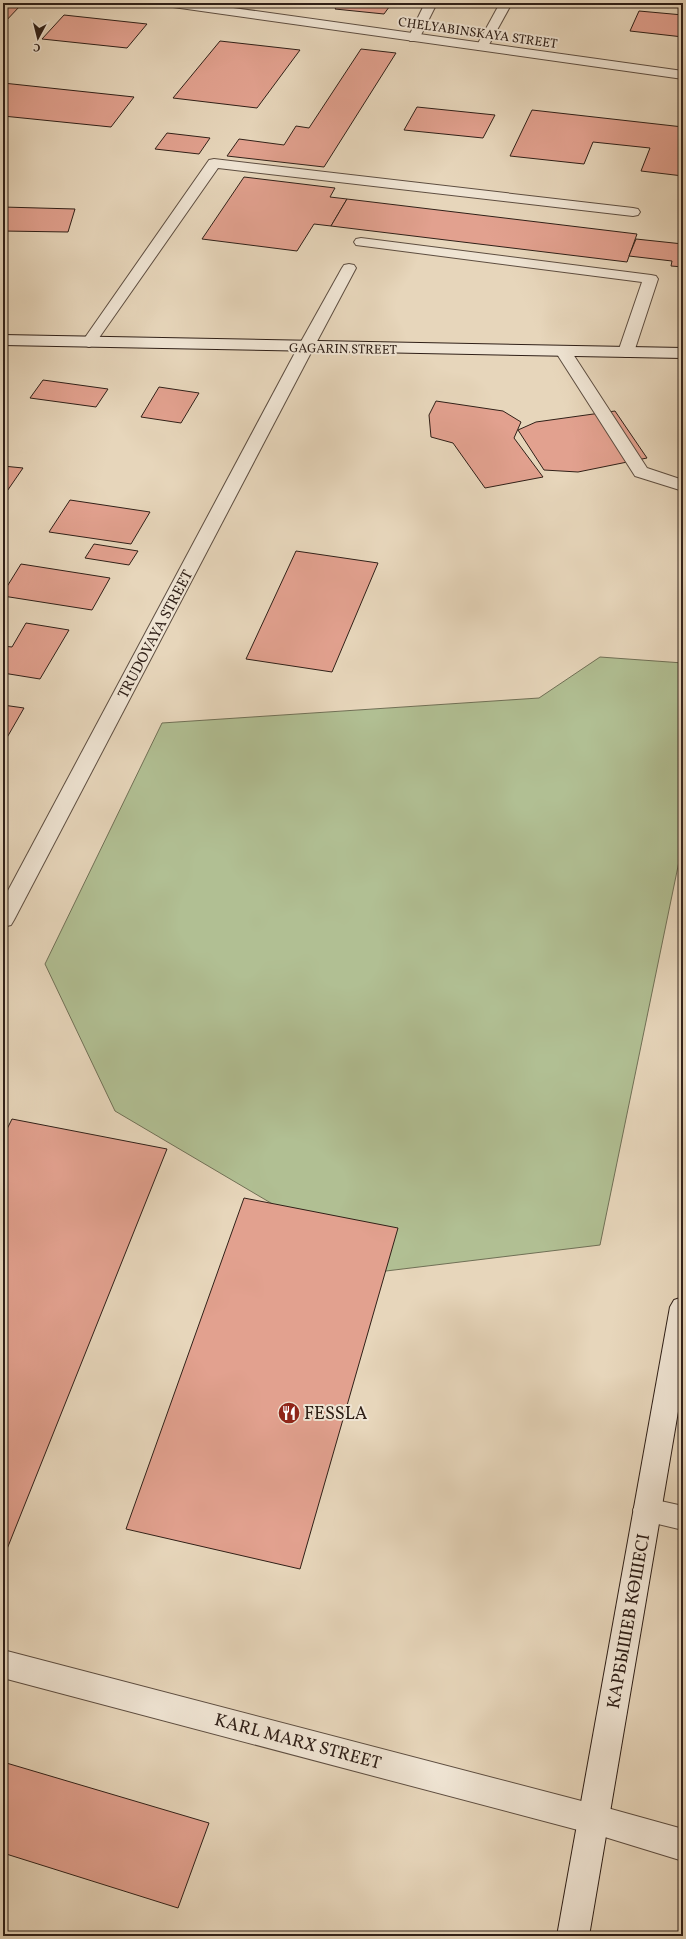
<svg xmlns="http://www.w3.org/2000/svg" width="686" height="1939" font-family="Vollkorn,serif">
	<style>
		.green { fill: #b1bf93; stroke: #707056 }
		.building { fill: #e2a18f; stroke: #302018 }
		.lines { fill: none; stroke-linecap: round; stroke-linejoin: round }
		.lane-casing { stroke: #5e4e41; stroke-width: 2 }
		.street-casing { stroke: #5e4e41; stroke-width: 2 }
		.secondary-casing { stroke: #302018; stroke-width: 2 }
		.lane { fill: #efe4d3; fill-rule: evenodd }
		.street { fill: #efe4d3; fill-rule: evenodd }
		.secondary { fill: #efe4d3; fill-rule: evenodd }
		.labels { text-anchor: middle; stroke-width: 4; stroke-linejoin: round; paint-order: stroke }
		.far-street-label { font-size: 13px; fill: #302018; stroke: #efe4d3 }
		.street-label { font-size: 15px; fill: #302018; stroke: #efe4d3 }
		.near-poi-label { font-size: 18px; fill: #302018; stroke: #efe4d3; text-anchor: start }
		.near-street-label { font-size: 18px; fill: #302018; stroke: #efe4d3 }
	</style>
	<rect width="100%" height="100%" fill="#e7d6bb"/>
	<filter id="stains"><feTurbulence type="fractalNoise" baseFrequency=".005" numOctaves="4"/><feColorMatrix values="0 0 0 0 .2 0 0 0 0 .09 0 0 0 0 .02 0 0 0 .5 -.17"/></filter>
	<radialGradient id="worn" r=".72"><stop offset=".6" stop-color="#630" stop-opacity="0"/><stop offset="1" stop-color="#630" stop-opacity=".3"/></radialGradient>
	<polygon class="green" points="600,657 683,663 683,842 600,1245 386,1271 115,1111 45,964 162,723 539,698"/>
	<g class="building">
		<polygon points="339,3 392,3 384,14 335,9"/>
		<polygon points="3,4 20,6 3,24"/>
		<polygon points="639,11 683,15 683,37 630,31"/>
		<polygon points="64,15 147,24 127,48 42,39"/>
		<polygon points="220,41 300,50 257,108 173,98"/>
		<polygon points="361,49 396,53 324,167 227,156 239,139 284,145 296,126 309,128"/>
		<polygon points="3,83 134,97 111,127 3,116"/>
		<polygon points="417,107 495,115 483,138 404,130"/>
		<polygon points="532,110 683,127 683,176 641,171 650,148 593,142 584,164 510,156"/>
		<polygon points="167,133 210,138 199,154 155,149"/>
		<polygon points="244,177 335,188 330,197 347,199 331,226 314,224 297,251 202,239"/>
		<polygon points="347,199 637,234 627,262 331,226"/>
		<polygon points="3,207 75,209 68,232 3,231"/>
		<polygon points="636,239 683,244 683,267 671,266 672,261 629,256"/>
		<polygon points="43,380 108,389 96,407 30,398"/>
		<polygon points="159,387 199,393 181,423 141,417"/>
		<polygon points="436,401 503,411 521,422 514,438 543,477 485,488 453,443 431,437 429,415"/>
		<polygon points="615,411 647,458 578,472 544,470 518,430 536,422"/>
		<polygon points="3,466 23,468 3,497"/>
		<polygon points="70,500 150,512 131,544 49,532"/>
		<polygon points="94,544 138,551 129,565 85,558"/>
		<polygon points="296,551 378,563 332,672 246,659"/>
		<polygon points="21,564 110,578 92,610 3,596 3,593"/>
		<polygon points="26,623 69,630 40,679 3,673 3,646 12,647"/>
		<polygon points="3,705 24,708 5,741 3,741"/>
		<polygon points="12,1119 167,1149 7,1549 3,1548 3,1137"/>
		<polygon points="244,1198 398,1228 300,1569 126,1529"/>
		<polygon points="3,1762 209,1823 178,1908 3,1853"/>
	</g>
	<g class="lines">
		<g class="lane-casing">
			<g id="lane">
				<polygon points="425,3 437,3 418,41 410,41 408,38"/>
				<polygon points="500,3 512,3 486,50 478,50 476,47"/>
				<polygon points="214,159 633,208 638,209 640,212 638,215 633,216 218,168 94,345 89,347 84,345 81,342 84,339 209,160"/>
				<polygon points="361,238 651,275 656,276 658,279 634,352 632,355 626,357 620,355 618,352 642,282 356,245 354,242 356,239"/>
				<polygon points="349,264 354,265 356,268 314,347 311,350 306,352 301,350 298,347 342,268 344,265"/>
				<polygon points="563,346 569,348 571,351 647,468 683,480 683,491 635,476 555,351 557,348"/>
				<polygon points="647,1498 683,1506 683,1530 637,1519 633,1510 637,1501"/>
				<polygon points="593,1804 683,1829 683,1861 582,1830 578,1819 582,1808"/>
			</g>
		</g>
		<g class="street-casing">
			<g id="street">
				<polygon points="167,3 198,3 683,71 683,79 173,7"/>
				<polygon points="306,342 311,344 314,347 14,920 11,925 3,927 3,900 298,347 301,344"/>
				<polygon points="3,1650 593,1804 604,1808 608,1819 604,1830 593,1834 3,1678"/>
			</g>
		</g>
		<g class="secondary-casing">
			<g id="secondary">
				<polygon points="3,335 683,348 683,358 3,345"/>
				<polygon points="683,1297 683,1382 589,1936 557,1936 670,1307 674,1300"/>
			</g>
		</g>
		<use href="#lane" class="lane"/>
		<use href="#street" class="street"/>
		<use href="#secondary" class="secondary"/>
	</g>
	<defs>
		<g id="restaurant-disc" transform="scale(1.15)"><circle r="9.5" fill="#8f2418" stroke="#efe4d3"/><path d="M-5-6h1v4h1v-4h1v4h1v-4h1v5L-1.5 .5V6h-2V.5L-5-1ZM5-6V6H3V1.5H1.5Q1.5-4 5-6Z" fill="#fff"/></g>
	</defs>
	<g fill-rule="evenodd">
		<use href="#restaurant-disc" x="289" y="1413"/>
	</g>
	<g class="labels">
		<g class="far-street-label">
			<text transform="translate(478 32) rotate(8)" y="5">CHELYABINSKAYA STREET</text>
			<text transform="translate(343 348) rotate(1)" y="5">GAGARIN STREET</text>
		</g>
		<g class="street-label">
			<text transform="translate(155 634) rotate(-62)" y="5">TRUDOVAYA STREET</text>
		</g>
		<g class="near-poi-label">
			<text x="304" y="1419">FESSLA</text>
		</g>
		<g class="near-street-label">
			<text transform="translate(628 1621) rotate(-80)" y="6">КАРБЫШЕВ КӨШЕСІ</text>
			<text transform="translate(298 1741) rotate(15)" y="6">KARL MARX STREET</text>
		</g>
	</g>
	<rect width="686" height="1939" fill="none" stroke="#e7d6bb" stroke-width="16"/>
	<rect x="4" y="4" width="678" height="1931" fill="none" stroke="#302018" stroke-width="2"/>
	<rect x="8" y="8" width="670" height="1923" fill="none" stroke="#302018"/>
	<g transform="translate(38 38) rotate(187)" stroke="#efe4d3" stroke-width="3" paint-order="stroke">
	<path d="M0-3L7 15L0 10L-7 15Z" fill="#302018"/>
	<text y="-6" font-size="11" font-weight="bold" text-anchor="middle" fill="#302018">С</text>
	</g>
	<rect width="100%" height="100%" filter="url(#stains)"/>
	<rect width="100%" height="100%" fill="url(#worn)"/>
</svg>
